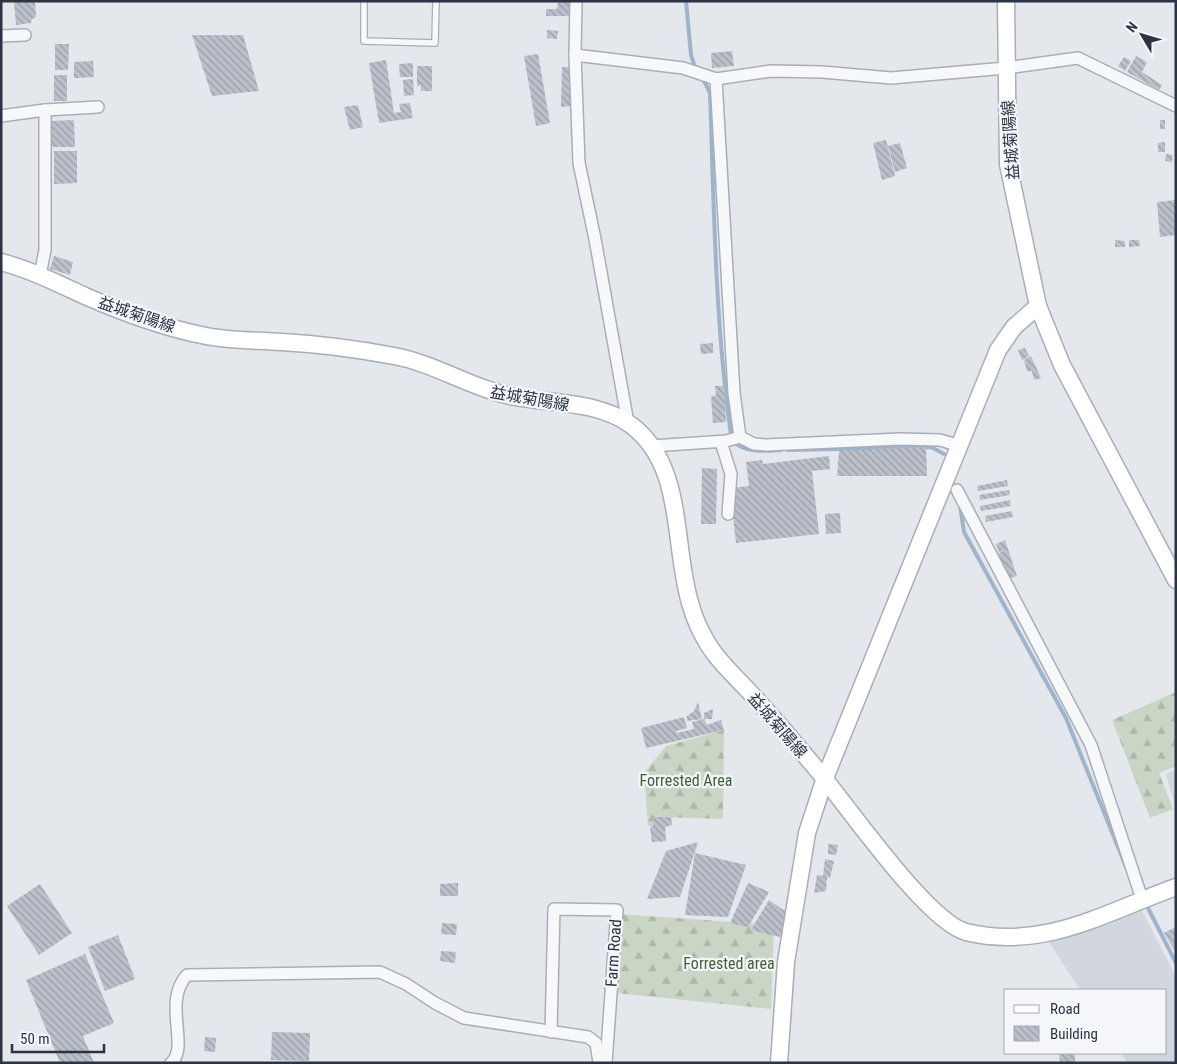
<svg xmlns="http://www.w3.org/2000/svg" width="1177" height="1064" font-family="'Roboto Condensed','Noto Sans JP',sans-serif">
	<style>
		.built { fill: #d2d6de }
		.forest { fill: url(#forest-firs) }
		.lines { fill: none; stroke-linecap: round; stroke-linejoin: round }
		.stream { stroke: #9fb4cc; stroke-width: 4 }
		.building { fill: url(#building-back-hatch) }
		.lane-casing { stroke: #a9aeb7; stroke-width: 8 }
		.street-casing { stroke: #a9aeb7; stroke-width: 14 }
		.secondary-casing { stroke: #a9aeb7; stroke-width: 19 }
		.lane { stroke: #f7f8fa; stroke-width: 5.5 }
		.street { stroke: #f7f8fa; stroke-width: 11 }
		.secondary { stroke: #fff; stroke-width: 16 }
		.labels { text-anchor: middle; stroke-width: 4.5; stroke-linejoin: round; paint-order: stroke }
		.street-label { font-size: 16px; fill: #2b3445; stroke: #f4f6f9 }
		.park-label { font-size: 16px; fill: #3f6138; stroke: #f4f6f9 }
	</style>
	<defs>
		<pattern id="forest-firs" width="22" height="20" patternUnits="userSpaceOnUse" patternTransform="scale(1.25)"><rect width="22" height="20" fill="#c9d6c5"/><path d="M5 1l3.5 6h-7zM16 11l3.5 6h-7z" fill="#adb8ab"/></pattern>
		<pattern id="building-back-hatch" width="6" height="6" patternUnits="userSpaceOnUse" patternTransform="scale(1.25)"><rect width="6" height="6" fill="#bbc0ca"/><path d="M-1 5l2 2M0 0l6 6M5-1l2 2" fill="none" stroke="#989da6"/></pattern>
	</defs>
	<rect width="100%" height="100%" fill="#e4e7ec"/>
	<g class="built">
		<polygon points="1176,770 1176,810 1166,774"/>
		<polygon points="1141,909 1176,977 1176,1063 1127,1063 1121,1053 1166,1053 1166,990 1080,990 1049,942"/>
	</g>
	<g class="forest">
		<polygon points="1176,692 1176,766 1159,773 1173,809 1150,818 1112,720"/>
		<polygon points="724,730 723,819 654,817 653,826 648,826 644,773 666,746"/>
		<polygon points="620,914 774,925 771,1009 616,993"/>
	</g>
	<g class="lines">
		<g class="stream">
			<polyline points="686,1 691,55 694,64"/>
			<path d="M703 79 710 93C714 207 715 322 731 435"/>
			<path d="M735 443C749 453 765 451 781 450"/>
			<polyline points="788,450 931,447 944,454"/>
			<polyline points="960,505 964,532 1066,718 1126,867"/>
			<polyline points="1148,908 1176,963"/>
		</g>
	</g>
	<g class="building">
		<polygon points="14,1 35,1 36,17 32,19 31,23 16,25"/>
		<polygon points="558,2 570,2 570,16 546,16 546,9 557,9"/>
		<polygon points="547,30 558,31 557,39 547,38"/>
		<polygon points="192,35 243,35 259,91 212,96"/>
		<polygon points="55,44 69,44 68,70 55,70"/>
		<polygon points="732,51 734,66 712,68 711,53"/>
		<polygon points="538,54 550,123 536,126 524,56"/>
		<polygon points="1136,56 1147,62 1142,72 1162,85 1159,90 1127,72"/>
		<polygon points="1124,57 1131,61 1125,71 1118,66"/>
		<polygon points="386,60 394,113 401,112 399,104 410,103 413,118 379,123 369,63"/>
		<polygon points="93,61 94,77 74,78 74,62"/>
		<polygon points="413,63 413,77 400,77 399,64"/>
		<polygon points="417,66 432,66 432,91 421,91 421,85 417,86"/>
		<polygon points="562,67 571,67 572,106 561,107"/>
		<rect x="54" y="75" width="13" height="26"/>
		<polygon points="413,79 414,95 404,96 403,80"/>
		<polygon points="358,105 363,127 350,130 344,107"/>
		<polygon points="74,120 75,147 52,147 51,121"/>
		<rect x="1160" y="120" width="5" height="9"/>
		<polygon points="886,140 895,176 882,180 873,143"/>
		<polygon points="1165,142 1165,152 1158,152 1158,143"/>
		<polygon points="900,143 907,168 895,172 888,146"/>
		<polygon points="54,151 77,151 77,183 54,184"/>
		<polygon points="1166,154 1173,155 1172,162 1165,161"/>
		<polygon points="1176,200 1176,235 1160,237 1157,202"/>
		<polygon points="1115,240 1125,241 1125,247 1115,247"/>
		<polygon points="1129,240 1139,240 1140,246 1129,247"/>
		<polygon points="54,256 73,262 70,275 50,269"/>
		<polygon points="713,343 713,353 701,354 700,344"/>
		<polygon points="1025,348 1029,356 1022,360 1018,350"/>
		<polygon points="1031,356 1041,378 1034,380 1032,371 1027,371 1024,360"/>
		<polygon points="715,386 724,386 726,422 713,423 711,397 716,395"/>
		<polygon points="926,447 927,476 837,476 839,451"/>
		<polygon points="829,456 830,469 812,471 819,534 736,543 730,488 749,486 746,462 762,460 763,464"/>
		<polygon points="702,468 717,469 716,524 701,524"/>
		<polygon points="1007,480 1008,486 978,491 977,486"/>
		<polygon points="1009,490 1010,495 980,500 979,495"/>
		<polygon points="1010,500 1011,506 981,511 980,506"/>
		<polygon points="1012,511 1013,517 986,522 985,516"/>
		<polygon points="840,513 841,533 826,534 825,514"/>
		<polygon points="1005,540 1017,576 1003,580 990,558 1005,550 999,552 996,544"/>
		<polygon points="698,702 702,719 687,721 687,716 694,711"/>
		<polygon points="713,709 712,719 704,719 704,713"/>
		<polygon points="684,717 687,728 676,731 677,733 694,729 692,722 704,719 707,725 721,720 724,730 646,748 641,728"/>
		<polygon points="654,817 671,817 672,825 665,827 666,841 652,842 650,827 653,826"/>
		<polygon points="698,842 680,897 647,899 666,851"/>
		<polygon points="828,844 838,845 836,855 828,854"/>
		<polygon points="695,853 746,865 728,917 685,915"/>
		<polygon points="825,859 834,861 830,878 827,877 826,891 814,893 817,875 823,876"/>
		<polygon points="458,883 458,896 440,896 440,884"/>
		<polygon points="748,883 769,892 748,927 730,923"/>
		<polygon points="40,884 72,933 39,955 7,906"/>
		<polygon points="769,900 789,914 780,937 751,930"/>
		<polygon points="442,923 457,924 456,935 441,934"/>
		<polygon points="1176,927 1176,953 1164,933"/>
		<polygon points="118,935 135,979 105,991 88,947"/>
		<polygon points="441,951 456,952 455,963 440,961"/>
		<polygon points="85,954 114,1023 83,1036 94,1063 60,1063 26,980"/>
		<polygon points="272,1032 310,1033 309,1061 271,1060"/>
		<polygon points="205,1037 216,1038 215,1052 204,1051"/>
		<polygon points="1059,1053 1075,1053 1075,1063 1060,1063"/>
	</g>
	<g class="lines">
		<g class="lane-casing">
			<polyline id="lane" points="364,1 364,41 435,43 436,1"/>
		</g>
		<g class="street-casing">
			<g id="street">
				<polyline points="576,1 575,55 579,163 595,239 628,423"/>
				<polyline points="1,36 25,35"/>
				<polyline points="575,55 683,68 716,79 771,71 822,72 891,78 1006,68 1078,58 1176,106"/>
				<polyline points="716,79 734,393 740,437"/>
				<polyline points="1,116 45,110 98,107"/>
				<polyline points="40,275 45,250 45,110"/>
				<polyline points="721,442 731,474 728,514"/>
				<polyline points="652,446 726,441 740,437 754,444 766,445 900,439 940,440 960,446"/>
				<polyline points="957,490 1091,745 1142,899"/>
				<polyline points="551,1032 554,909 617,910 606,1063"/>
				<path d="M171 1063C190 1047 162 1002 187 975L380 972 406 984 435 1003 464 1018 588 1037 596 1043 599 1063"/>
			</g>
		</g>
		<g class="secondary-casing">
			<g id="secondary">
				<polyline points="1006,1 1008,164 1038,306 1062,365 1176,580"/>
				<path d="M1 262C31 270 57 283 85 296 124 313 165 328 206 336 231 341 257 340 282 342 319 344 357 349 394 356 437 364 472 389 515 397 553 404 598 401 631 425 686 466 672 547 691 606 695 621 705 641 714 653 726 669 742 683 755 698 775 720 795 743 814 766 845 802 926 921 966 932 1044 951 1106 912 1176 887"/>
				<polyline points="779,1063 786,962 807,833 825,778 998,350 1014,327 1038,306"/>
			</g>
		</g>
		<use href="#lane" class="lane"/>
		<use href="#street" class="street"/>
		<use href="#secondary" class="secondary"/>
	</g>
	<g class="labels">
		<g class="street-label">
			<text transform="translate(1010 140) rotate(-94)" y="6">益城菊陽線</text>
			<text transform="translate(137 314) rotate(19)" y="6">益城菊陽線</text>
			<text transform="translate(530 398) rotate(10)" y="6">益城菊陽線</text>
			<text transform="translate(778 725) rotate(49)" y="6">益城菊陽線</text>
			<text transform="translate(613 953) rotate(-86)" y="6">Farm Road</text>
		</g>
		<g class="park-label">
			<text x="686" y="786">Forrested Area</text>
			<text x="729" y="969">Forrested area</text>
		</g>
	</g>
	<rect width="1177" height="1064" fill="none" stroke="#2b3445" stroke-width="5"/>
	<rect x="1004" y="989" width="162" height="65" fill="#f4f6f9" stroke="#a4a8b1"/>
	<rect x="1014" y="1005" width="25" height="8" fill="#ffffff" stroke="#a4a8b1"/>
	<text x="1050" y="1014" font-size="15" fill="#2b3445">Road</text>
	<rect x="1014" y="1026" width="25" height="15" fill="url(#building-back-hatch)" stroke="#a4a8b1"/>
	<text x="1050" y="1039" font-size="15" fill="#2b3445">Building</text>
	<g transform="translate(1142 35) rotate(308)" stroke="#f4f6f9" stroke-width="4" paint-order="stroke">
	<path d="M0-4L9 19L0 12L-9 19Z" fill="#2b3445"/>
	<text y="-8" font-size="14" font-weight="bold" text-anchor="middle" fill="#2b3445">N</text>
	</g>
	<path d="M12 1044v8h92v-8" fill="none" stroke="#2b3445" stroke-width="2.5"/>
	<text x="20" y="1044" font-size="15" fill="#2b3445" stroke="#f4f6f9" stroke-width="4" paint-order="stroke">50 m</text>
</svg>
